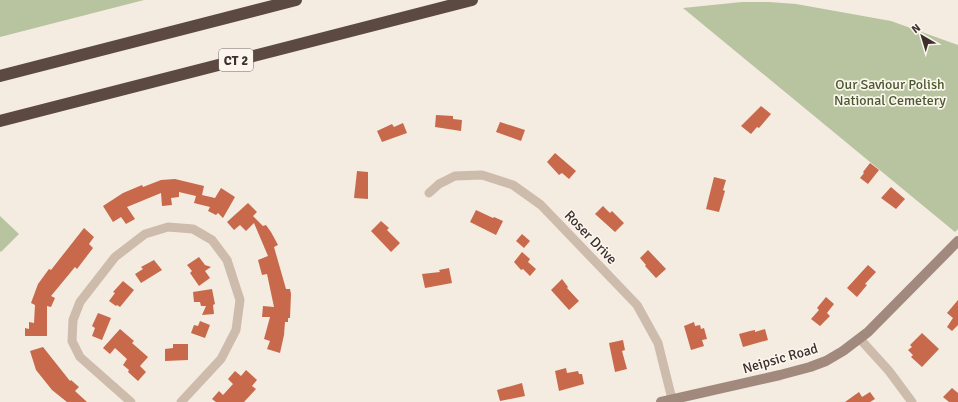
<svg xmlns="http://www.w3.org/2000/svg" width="958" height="402" font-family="Signika,sans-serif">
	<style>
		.green { fill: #b8c4a0 }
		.building { fill: #c8694b }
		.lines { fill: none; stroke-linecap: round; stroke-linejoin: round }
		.street { stroke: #cdbbac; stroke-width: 9 }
		.secondary { stroke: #a18a7d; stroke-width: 10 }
		.highway { stroke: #5c4a42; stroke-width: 12 }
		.labels { text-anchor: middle; stroke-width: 3.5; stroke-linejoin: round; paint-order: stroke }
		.shield { fill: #fbf5ee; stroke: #756b66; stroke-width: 1 }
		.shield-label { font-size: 13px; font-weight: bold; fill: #3b302b }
		.park-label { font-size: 14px; fill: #4a5a2e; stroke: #fbf5ee }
		.street-label { font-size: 14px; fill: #3b302b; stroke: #fbf5ee }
	</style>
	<rect width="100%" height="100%" fill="#f4ebe1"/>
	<g class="green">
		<polygon points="0,0 144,0 0,37"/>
		<polygon points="742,2 769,2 796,4 891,21 958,45 958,229 955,232 683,8"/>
		<polygon points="0,216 19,234 1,252 0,251"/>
	</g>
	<g class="building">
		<polygon points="761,106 771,114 759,128 757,127 751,134 741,126"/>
		<polygon points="436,115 453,116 453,119 462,120 461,131 435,127"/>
		<polygon points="500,122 525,130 521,141 496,132"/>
		<polygon points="403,123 407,133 382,142 377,131 392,124 394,127"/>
		<polygon points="555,153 576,171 569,179 562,173 559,175 547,162"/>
		<polygon points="870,163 879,170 868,184 860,178 864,173 863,172"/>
		<polygon points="357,171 368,172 368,199 354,198"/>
		<polygon points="714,177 726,180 723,190 725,191 719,212 706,209"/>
		<polygon points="175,179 204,186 202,195 215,198 221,188 235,197 223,218 218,213 216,215 208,211 210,207 194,203 196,196 179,192 179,197 171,198 172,205 162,206 161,193 127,207 135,219 126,224 121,217 113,222 103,206 123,193 142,185 143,187 161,180"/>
		<polygon points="891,187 905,199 896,209 881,198"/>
		<polygon points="248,203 257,212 253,216 263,226 266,225 271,232 278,245 274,247 286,289 290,289 291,294 290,318 288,318 288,322 285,322 284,335 280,353 267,349 270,341 264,339 270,317 262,317 263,306 274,307 267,274 262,275 258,260 268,256 254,223 246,231 240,225 234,230 227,222"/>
		<polygon points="603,206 610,213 612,211 624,223 615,232 595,214"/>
		<polygon points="476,210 493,218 494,217 503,221 496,235 470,222"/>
		<polygon points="381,221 389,228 387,230 400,243 391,252 371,231"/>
		<polygon points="84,228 94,237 89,244 93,248 77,269 75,267 51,296 55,298 51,307 47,306 47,336 25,336 25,328 29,329 29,322 34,323 35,305 31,303 38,284 49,269 51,270"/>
		<polygon points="522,234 530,241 524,248 516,241"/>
		<polygon points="648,250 666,269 656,278 645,266 646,265 640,258"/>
		<polygon points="522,252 530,259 528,262 536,269 530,276 523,269 521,270 514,262"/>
		<polygon points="199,257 205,265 211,267 205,271 210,278 199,286 190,273 192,271 187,265"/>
		<polygon points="154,260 162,270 141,283 135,274 143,269 141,267"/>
		<polygon points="868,265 876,272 865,284 867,285 857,297 847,288"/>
		<polygon points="449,268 452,283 425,288 422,274 440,272 439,270"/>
		<polygon points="562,279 568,287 567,288 579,301 569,310 551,290"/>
		<polygon points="123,281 134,290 120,307 117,305 116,306 109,301 115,293 113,292"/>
		<polygon points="212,289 215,304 213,305 214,314 202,315 206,306 201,306 200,302 194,302 193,292"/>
		<polygon points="826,297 834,304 827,313 830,316 820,326 811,319 819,310 817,308"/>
		<polygon points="958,300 958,325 952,331 947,327 953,318 947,313"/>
		<polygon points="98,313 111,318 102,340 92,336 95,328 92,326"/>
		<polygon points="200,321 210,325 205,338 191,333 194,325 198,326"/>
		<polygon points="694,322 695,326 700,325 701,329 704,328 707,339 702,340 704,346 691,350 684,326"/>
		<polygon points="120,329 134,341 132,343 148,357 140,366 146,372 138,381 128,372 129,370 123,365 127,359 115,348 110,354 103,348"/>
		<polygon points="765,329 768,340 743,347 739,334 750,331 755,330 755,332"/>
		<polygon points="922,333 939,349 922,367 911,357 913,355 908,350 912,347 910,345"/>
		<polygon points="623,340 625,350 622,351 627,369 615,372 609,343"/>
		<polygon points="173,344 188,344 188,360 165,361 165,349 173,348"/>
		<polygon points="43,347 70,381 71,380 79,387 75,391 87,402 67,402 52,390 36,370 30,351"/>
		<polygon points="566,368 567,373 578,371 579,374 582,374 584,384 559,391 555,371"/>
		<polygon points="246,370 257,380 252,386 256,389 244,402 216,402 212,399 219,391 223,395 233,384 228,379 235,371 241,376"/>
		<polygon points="522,383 525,396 500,401 497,390"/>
		<polygon points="952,388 958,393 958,402 949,402 943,397"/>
		<polygon points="859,392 862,397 870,392 875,399 870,402 845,402"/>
	</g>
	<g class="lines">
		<g class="street">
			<polyline points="429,193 439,184 455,176 482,175 513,185 541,205 637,305 658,343 672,399"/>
			<polyline points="860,339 889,371 912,402"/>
			<polyline points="131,402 80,357 72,341 73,320 80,302 115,257 145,234 168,227 193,229 212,240 227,260 240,300 236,330 221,359 181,402"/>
		</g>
		<polyline class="secondary" points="661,402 780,375 810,367 826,361 843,351 868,332 958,241"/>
		<g class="highway">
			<polyline points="0,76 296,0"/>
			<polyline points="0,121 472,0"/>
		</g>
	</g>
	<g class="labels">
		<rect class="shield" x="219" y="49" width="34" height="22" rx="3"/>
		<g class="shield-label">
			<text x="236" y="65">CT 2</text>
		</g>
		<g class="park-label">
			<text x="890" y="89">Our Saviour Polish<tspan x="890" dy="16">National Cemetery</tspan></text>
		</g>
		<g class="street-label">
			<text transform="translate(591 237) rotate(46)" y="5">Roser Drive</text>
			<text transform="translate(780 358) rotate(-16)" y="5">Neipsic Road</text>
		</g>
	</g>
	<g transform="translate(922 36) rotate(322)" stroke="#fbf5ee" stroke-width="3" paint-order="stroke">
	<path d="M0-3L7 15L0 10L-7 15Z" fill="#3b302b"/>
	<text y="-6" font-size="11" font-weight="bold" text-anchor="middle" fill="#3b302b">N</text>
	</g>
</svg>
